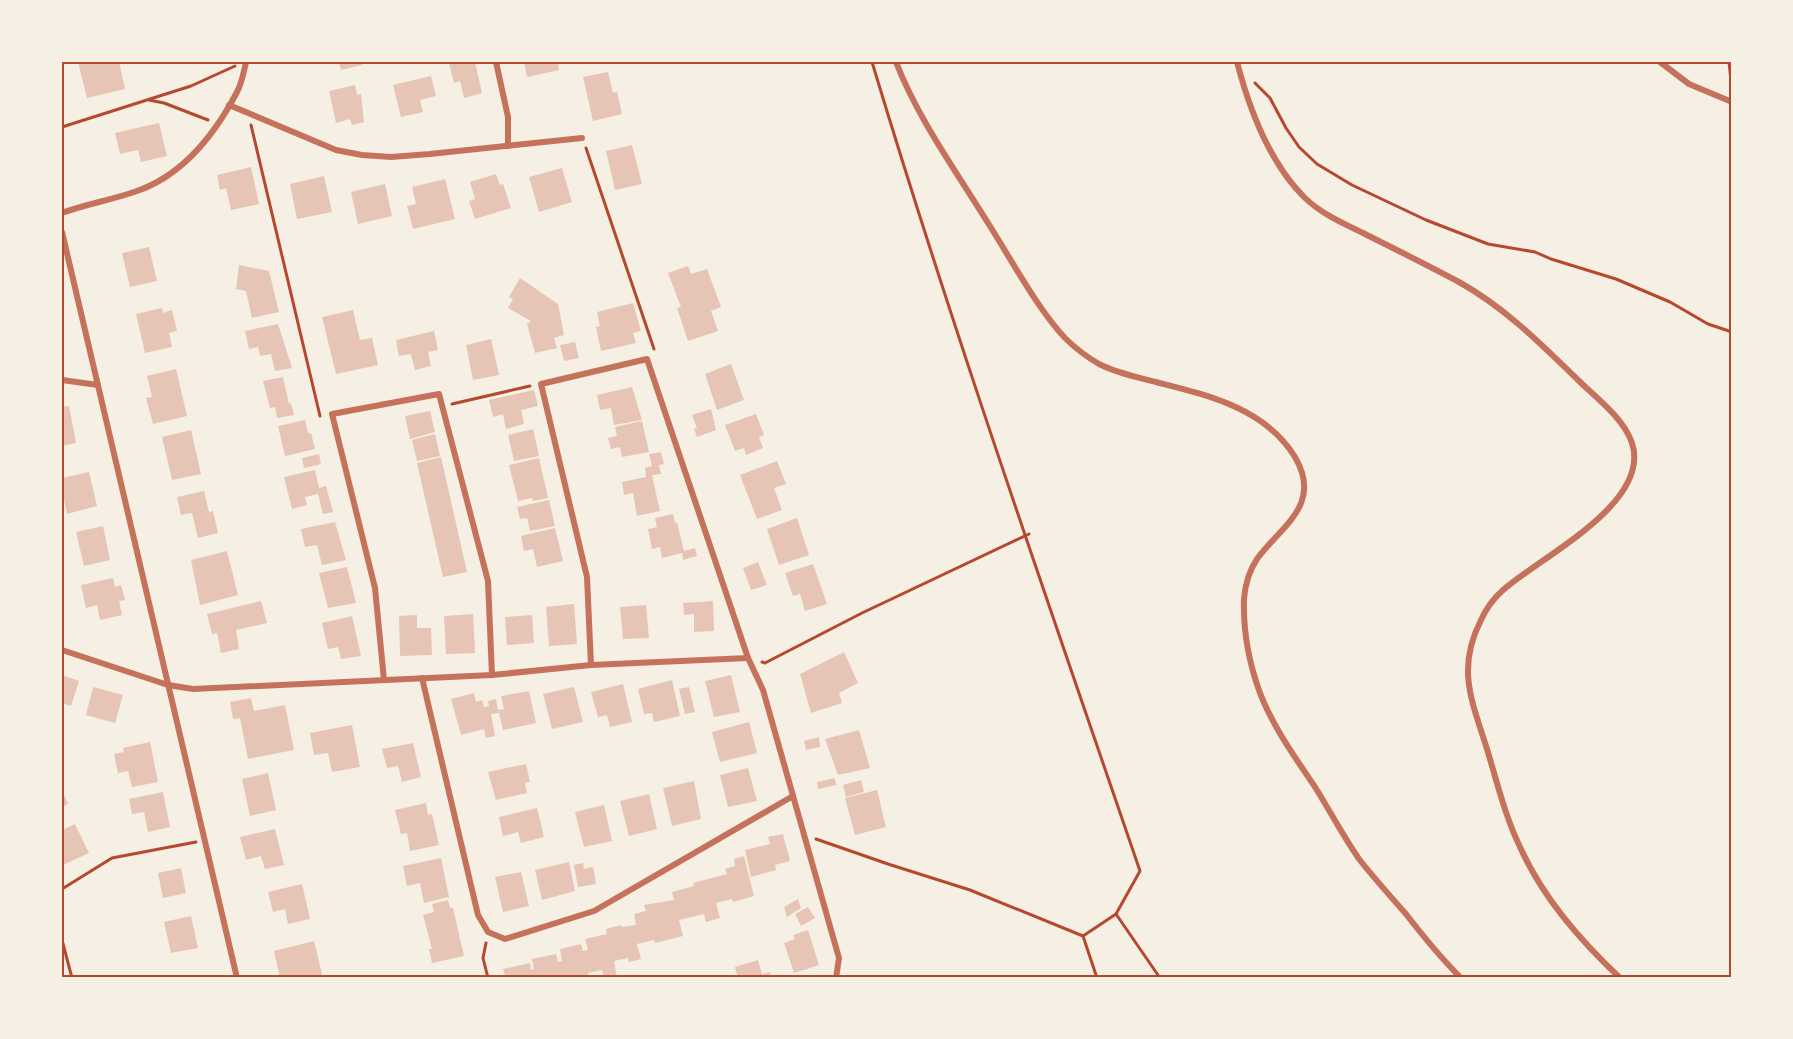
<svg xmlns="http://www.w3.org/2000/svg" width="1793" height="1039" font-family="Bitter,serif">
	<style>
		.building { fill: #e6c5b7 }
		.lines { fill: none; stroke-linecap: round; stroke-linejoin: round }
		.path { stroke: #b5482f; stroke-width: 3 }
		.minor { stroke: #c5725c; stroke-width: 6 }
		.neatline { fill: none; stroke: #b5482f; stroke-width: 2 }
	</style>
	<rect width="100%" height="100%" fill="#f6efe4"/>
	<g class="building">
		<polygon points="78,62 119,62 125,89 87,98"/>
		<polygon points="339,62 362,62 362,65 341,70"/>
		<polygon points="456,62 475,62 482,93 464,98 460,81 454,83 449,63"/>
		<polygon points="524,62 558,62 559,70 527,77"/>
		<polygon points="608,72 613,93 617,92 622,114 593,121 583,77"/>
		<polygon points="431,76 436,96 420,100 423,112 401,117 393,85"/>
		<polygon points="355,85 357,95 361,94 364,122 352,125 350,119 336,123 329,91"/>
		<polygon points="159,123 167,156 141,162 138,150 120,154 115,133"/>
		<polygon points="632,145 642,184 615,190 606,151"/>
		<polygon points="251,167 259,204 231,210 226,188 220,190 217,175"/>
		<polygon points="562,168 572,202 539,212 529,177"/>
		<polygon points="496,174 500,185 503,184 511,208 475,219 469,201 475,199 470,182"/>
		<polygon points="324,176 332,212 297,219 290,184"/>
		<polygon points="445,179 455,219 413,229 407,206 416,204 412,187"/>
		<polygon points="385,184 392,216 358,224 351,192"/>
		<polygon points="149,247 157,281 130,287 122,253"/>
		<polygon points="239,265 269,271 279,312 252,318 246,291 236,289"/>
		<polygon points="688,266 691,274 707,269 721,307 711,311 718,331 688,341 677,308 681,307 668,273"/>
		<polygon points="520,278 558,304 564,335 554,338 557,348 535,353 527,324 531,321 508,308 513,299 509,297"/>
		<polygon points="633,303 641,331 633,333 636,343 601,351 596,327 600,326 597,312"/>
		<polygon points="162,308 163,313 172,310 177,331 169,333 172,347 145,353 136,314"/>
		<polygon points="353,310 360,340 372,338 378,365 336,374 322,317"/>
		<polygon points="278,324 292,368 275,371 271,354 260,356 258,347 249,349 245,331"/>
		<polygon points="434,331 438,350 428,352 431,366 415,370 411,354 399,356 396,340"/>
		<polygon points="491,339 499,375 473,380 466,345"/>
		<polygon points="575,342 579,358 564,361 560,345"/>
		<polygon points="731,364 744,400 717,410 705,374"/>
		<polygon points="176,369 187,416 153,424 146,398 152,397 147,376"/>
		<polygon points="283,377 289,404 291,403 294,415 277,418 275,407 270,408 263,381"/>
		<polygon points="632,387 642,420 614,425 611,408 600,410 597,395"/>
		<polygon points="534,390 538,406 521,410 524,424 506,429 503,414 493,417 489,400"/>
		<polygon points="69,406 76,443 62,446 62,407"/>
		<polygon points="711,409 716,430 697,437 694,429 697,428 692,415"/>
		<polygon points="430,411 435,432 410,439 405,416"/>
		<polygon points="756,414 764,435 759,437 763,448 746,455 744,448 735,451 725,425"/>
		<polygon points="305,420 308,433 311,433 315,449 285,456 278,426"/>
		<polygon points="642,421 649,452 622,457 620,447 611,449 608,438 617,436 615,427"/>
		<polygon points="533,429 539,456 514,461 508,435"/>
		<polygon points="191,430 201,474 172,480 162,437"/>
		<polygon points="435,434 440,456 417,461 412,440"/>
		<polygon points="661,452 664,464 659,465 661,474 652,475 660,511 637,516 633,493 624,495 622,482 646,477 645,468 652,466 649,454"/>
		<polygon points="319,454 321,464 304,468 302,458"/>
		<polygon points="441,457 467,572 443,577 417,463"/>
		<polygon points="539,458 548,498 533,501 532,498 518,501 509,465"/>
		<polygon points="777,461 786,484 774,488 782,510 757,519 740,475"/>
		<polygon points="315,470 319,488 326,486 333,512 323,514 318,494 305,497 307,505 292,509 284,477"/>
		<polygon points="89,472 97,506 67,514 62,489 62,478"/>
		<polygon points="204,491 209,512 213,511 218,533 198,538 192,513 181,515 177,497"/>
		<polygon points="549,500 555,526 530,531 527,518 520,519 517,507"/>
		<polygon points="673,514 675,523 677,522 684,551 695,548 697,556 683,560 682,553 662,558 660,547 652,549 648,529 657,527 655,518"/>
		<polygon points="797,518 809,555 779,565 767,529"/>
		<polygon points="335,522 346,560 322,565 317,545 305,547 301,529"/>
		<polygon points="103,526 110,560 84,566 76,532"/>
		<polygon points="555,528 563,561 537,567 533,549 524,551 521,536"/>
		<polygon points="227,551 238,595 200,605 191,560"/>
		<polygon points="758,562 767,585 751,590 743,568"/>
		<polygon points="813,564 827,604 805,611 800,594 793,596 785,573"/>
		<polygon points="347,567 356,603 328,608 319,573"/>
		<polygon points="113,578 115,587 121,585 125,600 119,601 122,615 100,620 97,605 86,608 81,585"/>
		<rect x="62" y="593" width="2" height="28"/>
		<polygon points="261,601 267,623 236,630 239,649 221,653 217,633 212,634 207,614"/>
		<polygon points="713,601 714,631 694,632 694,614 684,615 683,603"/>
		<polygon points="574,604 577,644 549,646 546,607"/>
		<polygon points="646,605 649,638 623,639 620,607"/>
		<polygon points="473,614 475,653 446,654 444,616"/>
		<polygon points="417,615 417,628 431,628 432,655 400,656 399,616"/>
		<polygon points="532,615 534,643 507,645 505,617"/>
		<polygon points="352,616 361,656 341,659 338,647 328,649 322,623"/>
		<polygon points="844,652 858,683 839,693 842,703 811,713 800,674"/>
		<polygon points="62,675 79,681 71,706 62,703"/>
		<polygon points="731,675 740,712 714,717 705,681"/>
		<polygon points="672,680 680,716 654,722 652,713 644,714 638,689"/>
		<polygon points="623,684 632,722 610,727 607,715 598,717 591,692"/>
		<polygon points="93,687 123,695 115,723 86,715"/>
		<polygon points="574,687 583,722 552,729 543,694"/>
		<polygon points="689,687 695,712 685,714 679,689"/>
		<polygon points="529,691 536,723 503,730 499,713 491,714 495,736 486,738 484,729 461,735 451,699 474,693 476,702 482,700 484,707 489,706 488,701 496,699 498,710 504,709 501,696"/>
		<polygon points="251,698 254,711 285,705 294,750 248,759 240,718 233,719 230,702"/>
		<polygon points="749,722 757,753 720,762 712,732"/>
		<polygon points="352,725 360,767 332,772 328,753 314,755 310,733"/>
		<polygon points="859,730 870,768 838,775 825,739"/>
		<polygon points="819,737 820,747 806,750 804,741"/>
		<polygon points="150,742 158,782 132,787 128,771 118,773 114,754 124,752 123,748"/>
		<polygon points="413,743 421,777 402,782 398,766 387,768 382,749"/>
		<polygon points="526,764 530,782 525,783 527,793 496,800 488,772"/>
		<polygon points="748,768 757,801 728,807 720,775"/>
		<polygon points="268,773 276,810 250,816 242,779"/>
		<polygon points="835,778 836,785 818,789 817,782"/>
		<polygon points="861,780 864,792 846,797 843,785"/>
		<polygon points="694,781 701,819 672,826 663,788"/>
		<polygon points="62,790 68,804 62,807"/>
		<polygon points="877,790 886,827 855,835 845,798"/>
		<polygon points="163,792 170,827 148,832 144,812 132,814 129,799"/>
		<polygon points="649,794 657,829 629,836 620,801"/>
		<polygon points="426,803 428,815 432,814 439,845 410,851 407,833 401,834 395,810"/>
		<polygon points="604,805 612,841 584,847 575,812"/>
		<polygon points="537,808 544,837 521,843 518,832 503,836 499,817"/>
		<polygon points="75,824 89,853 63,865 62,830"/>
		<polygon points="275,829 284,865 265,869 261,856 246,860 240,837"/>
		<polygon points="783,834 790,861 775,865 776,870 751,877 745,850 770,844 768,837"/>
		<polygon points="744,856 754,896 733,902 732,899 716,903 720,918 706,922 704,914 679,920 683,936 655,943 654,940 637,944 641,959 629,962 628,958 614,961 617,978 604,978 602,970 588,973 589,978 576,978 576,975 564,978 506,978 503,969 530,963 531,970 534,969 532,959 556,954 558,962 562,961 560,949 581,944 583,951 588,950 585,939 607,934 606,929 621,925 622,927 636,925 634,914 646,911 644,905 674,900 672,892 694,886 693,883 727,874 725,869 735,866 734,859"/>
		<polygon points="441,858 449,897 424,903 420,883 407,886 403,866"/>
		<polygon points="569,862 575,891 542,900 535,870"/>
		<polygon points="583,863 584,869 593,867 596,884 578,887 574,865"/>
		<polygon points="181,868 186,893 163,898 158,873"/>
		<polygon points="521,872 529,906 503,912 495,877"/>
		<polygon points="302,884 310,919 288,924 285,909 273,912 268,892"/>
		<polygon points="798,899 801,908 787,917 784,907"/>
		<polygon points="448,900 450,908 453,908 464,956 432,963 429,949 432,949 423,915 434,912 432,904"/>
		<polygon points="808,907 815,918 801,926 795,914"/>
		<polygon points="191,916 198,948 171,953 164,922"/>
		<polygon points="808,930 819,965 794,973 784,943 795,939 793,935"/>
		<polygon points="314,941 323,978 280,978 274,951"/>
		<polygon points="758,960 762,974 770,972 771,978 738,978 735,967"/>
	</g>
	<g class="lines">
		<g class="path">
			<path d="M872 62C954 334 1048 602 1140 871L1116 914 1083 936"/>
			<polyline points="1729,62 1732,90"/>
			<polyline points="1255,83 1270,98 1286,128 1299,147 1317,164 1352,185 1426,220 1488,244 1535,252 1551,259 1616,279 1670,302 1708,324 1732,332"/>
			<polyline points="149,100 164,103 208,120"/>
			<polyline points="251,125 320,416"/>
			<polyline points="62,127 191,86 235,66"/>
			<polyline points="586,148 654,349"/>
			<polyline points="452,404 530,386"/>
			<polyline points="762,662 765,663 862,613 1029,534"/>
			<polyline points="816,839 888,864 970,890 1083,936 1097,978"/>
			<polyline points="62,889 112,858 196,842"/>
			<polyline points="1116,914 1160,978"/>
			<polyline points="62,940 72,978"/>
			<polyline points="486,943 483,958 488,978"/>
		</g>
		<g class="minor">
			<polyline points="496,62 508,117 508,146"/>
			<path d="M896 62C918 119 956 171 988 223 1011 259 1037 308 1065 338 1075 348 1087 357 1099 364 1116 373 1137 377 1156 382 1207 395 1265 408 1295 457 1323 505 1281 526 1257 559 1249 571 1245 586 1244 599 1243 632 1249 663 1260 693 1273 727 1295 757 1315 787 1330 811 1343 836 1359 859 1374 878 1390 896 1406 914 1423 936 1441 958 1461 978"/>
			<path d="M1237 62C1249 108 1269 162 1304 197 1321 214 1345 224 1367 235 1397 250 1429 266 1459 282 1504 307 1540 343 1577 379 1595 397 1623 417 1632 443 1652 504 1538 558 1502 591 1493 599 1486 609 1481 620 1456 669 1472 701 1487 749 1497 782 1505 816 1520 847 1543 898 1580 940 1620 978"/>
			<polyline points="1660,62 1689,84 1732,102"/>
			<polyline points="229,105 336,150 362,155 391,157 430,154 582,138"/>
			<path d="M62 213C86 204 112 200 137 191 183 175 215 134 237 92 242 83 244 71 246 62"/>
			<polyline points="62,232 237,978"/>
			<polyline points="62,380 98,385"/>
			<polyline points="62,650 168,685 193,689 492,675 591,665 748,658"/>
			<polyline points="591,665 587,577 541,384 647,359 748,658 763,690 839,958 836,978"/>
			<polyline points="422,678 478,915 488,932 505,939 594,911 793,796"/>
			<polyline points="384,680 375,588 332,414 439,394 488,581 492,675"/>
		</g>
	</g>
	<rect width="1793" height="1039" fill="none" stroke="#f6efe4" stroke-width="126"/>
	<rect x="63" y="63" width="1667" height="913" class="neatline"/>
</svg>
